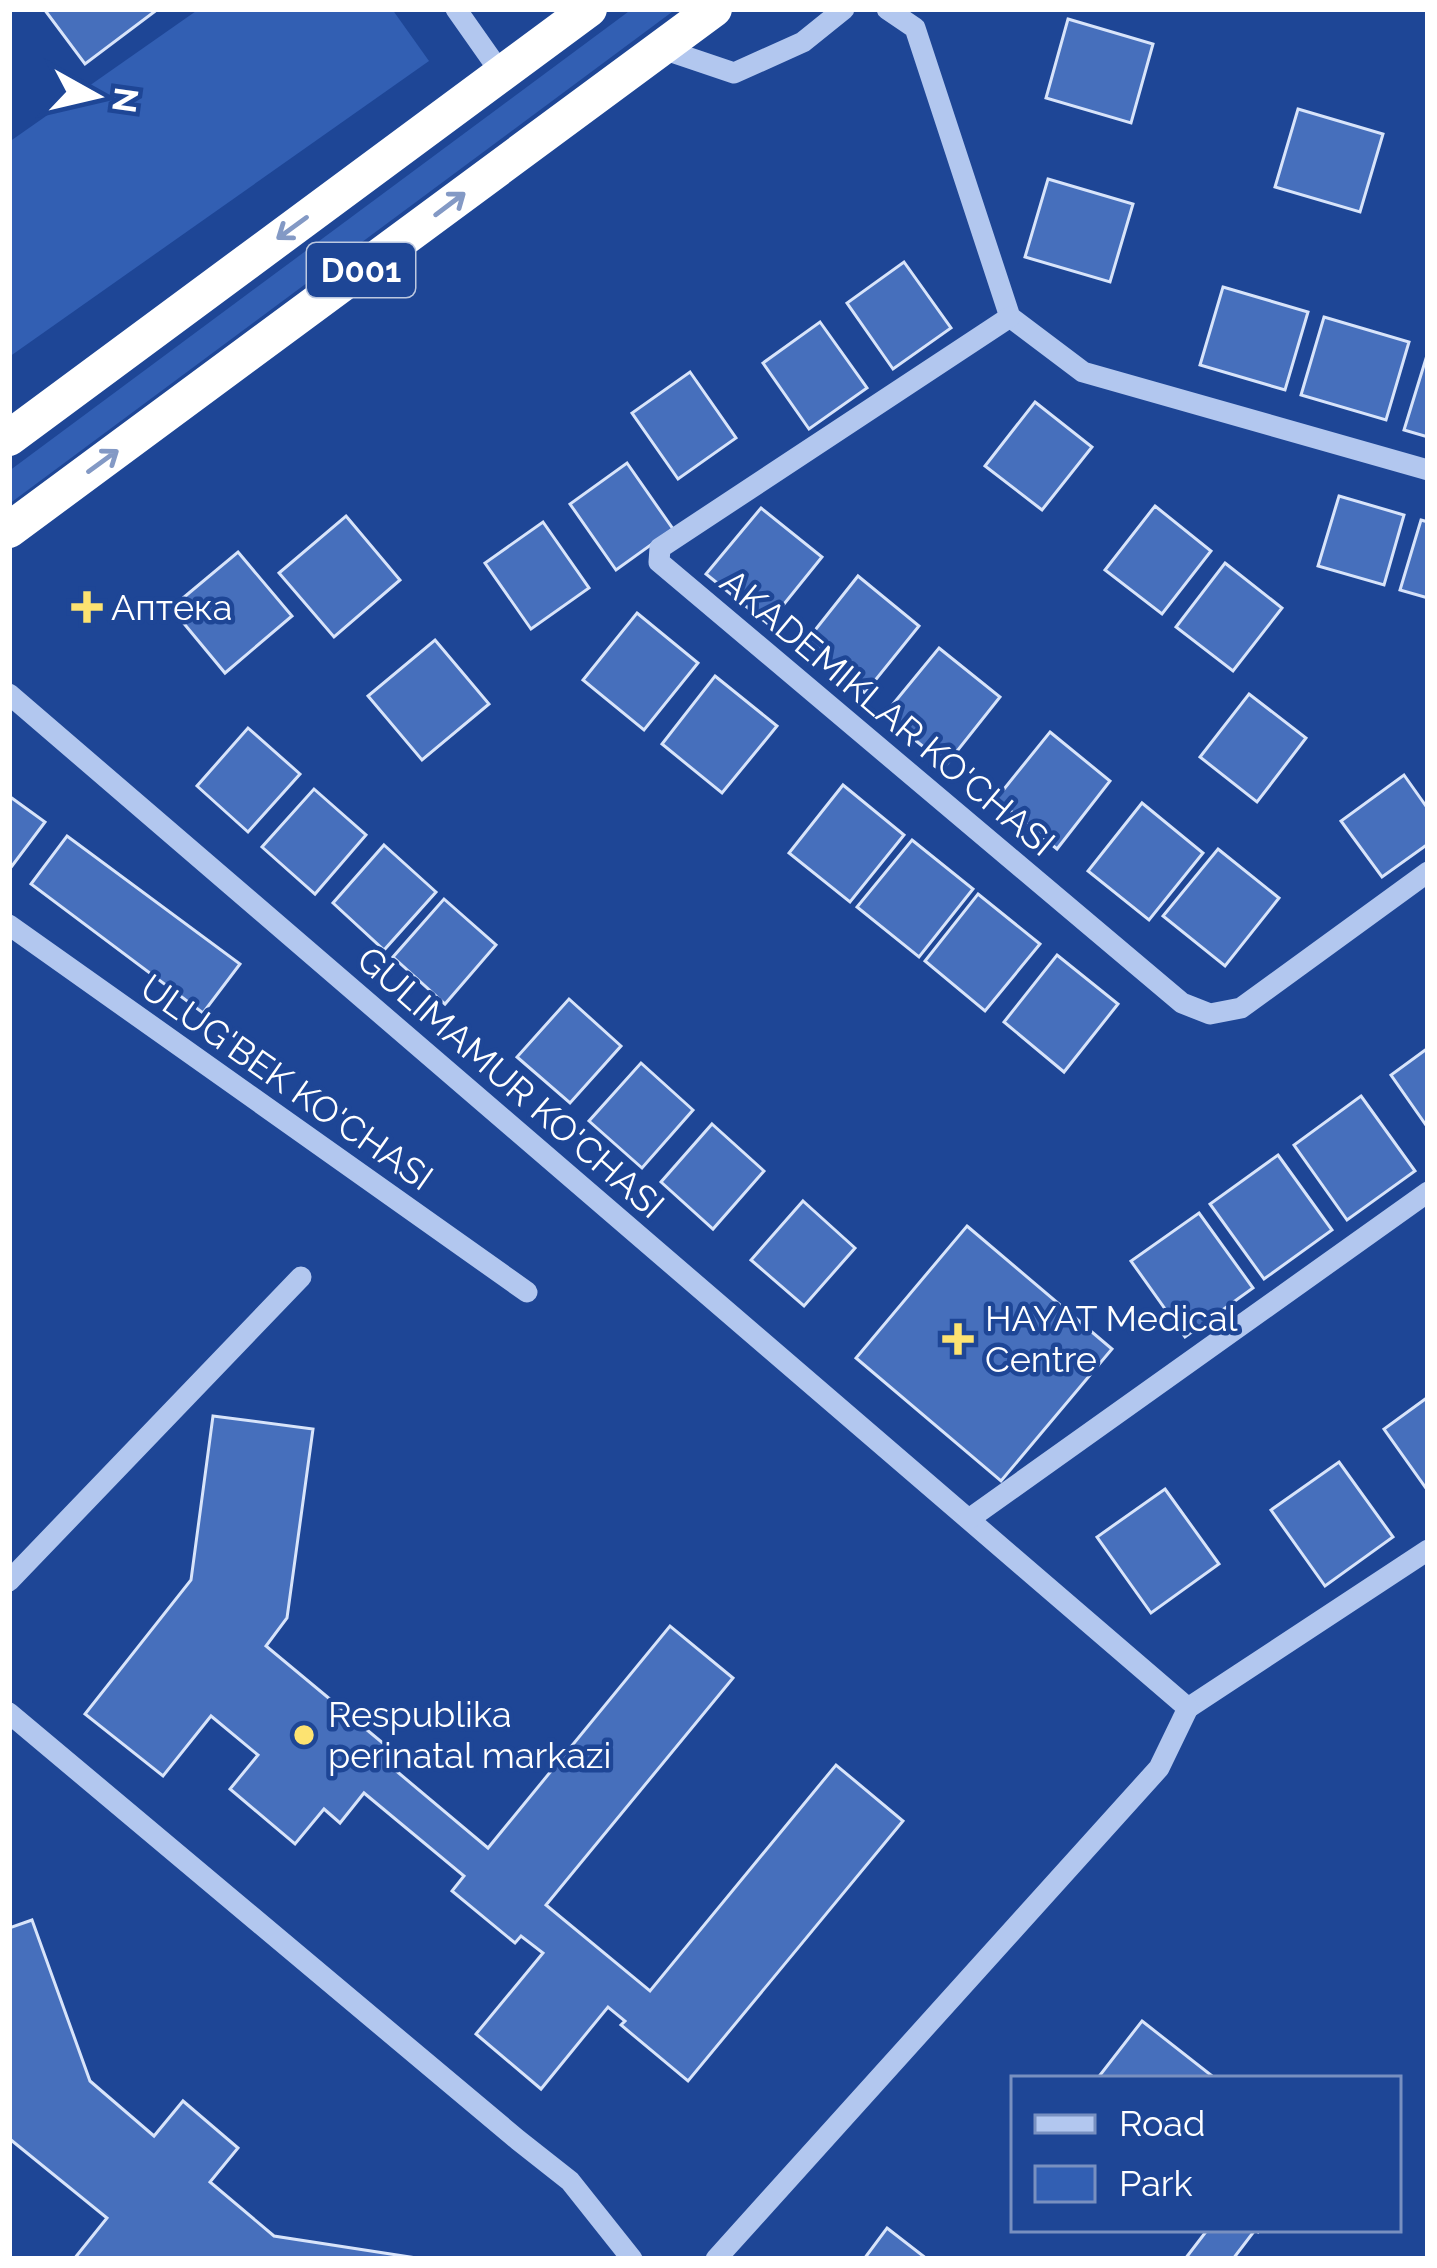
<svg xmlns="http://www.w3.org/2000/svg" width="1437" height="2268" font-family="Raleway,sans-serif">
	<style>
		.green { fill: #325fb3 }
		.building { fill: #466fbc; stroke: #d8e4fa; stroke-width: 3 }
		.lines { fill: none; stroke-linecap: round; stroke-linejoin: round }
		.minor { stroke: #b2c7ef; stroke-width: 21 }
		.highway { stroke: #fff; stroke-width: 36 }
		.oneway { stroke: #8399c5 }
		.poi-dot { fill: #fde371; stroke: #1e4696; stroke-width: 4.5 }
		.labels { text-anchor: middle; stroke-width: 9; stroke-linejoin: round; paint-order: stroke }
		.shield { fill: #1e4696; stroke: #bcc8e0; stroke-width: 3 }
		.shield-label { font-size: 33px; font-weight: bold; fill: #fff }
		.poi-label { font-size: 36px; fill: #fff; stroke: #1e4696; text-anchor: start }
		.street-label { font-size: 36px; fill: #fff; stroke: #1e4696 }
	</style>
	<rect width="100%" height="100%" fill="#1e4696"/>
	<g class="green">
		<polygon points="199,9 392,9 429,61 9,357 9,142"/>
		<polygon points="632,9 676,9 9,504 9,471"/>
	</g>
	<g class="building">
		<polygon points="44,9 158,9 85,64"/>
		<polygon points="1068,19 1153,44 1131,123 1046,98"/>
		<polygon points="1298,109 1383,134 1360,212 1275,187"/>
		<polygon points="1048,179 1133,204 1110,282 1025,257"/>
		<polygon points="904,262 951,328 893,369 847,303"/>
		<polygon points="1223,287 1308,312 1285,390 1200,365"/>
		<polygon points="1324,317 1409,342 1386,420 1301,395"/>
		<polygon points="820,322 867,388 809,429 763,363"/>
		<polygon points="1428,352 1428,437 1404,430"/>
		<polygon points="690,372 736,438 678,479 632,413"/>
		<polygon points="1035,402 1092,447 1042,510 985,466"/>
		<polygon points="627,463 673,529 616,570 570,504"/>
		<polygon points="1339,496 1404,515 1384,585 1318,566"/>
		<polygon points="1155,506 1211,551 1162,614 1105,570"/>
		<polygon points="761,508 822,557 768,624 706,574"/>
		<polygon points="346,516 400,580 334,637 279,573"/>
		<polygon points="1421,520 1428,522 1428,598 1400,590"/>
		<polygon points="543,522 589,588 531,629 485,563"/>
		<polygon points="238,552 292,616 225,673 171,608"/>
		<polygon points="1225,563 1282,608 1233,671 1176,627"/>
		<polygon points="858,576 919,626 865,693 804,644"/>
		<polygon points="637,613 698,663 644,730 583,680"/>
		<polygon points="435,640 489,704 422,760 368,696"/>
		<polygon points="939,648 1000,697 946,765 884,715"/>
		<polygon points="715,676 777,726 722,793 662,744"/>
		<polygon points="1249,694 1306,738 1257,802 1200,757"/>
		<polygon points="248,728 300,774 248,832 197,786"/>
		<polygon points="1050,732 1110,781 1057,849 996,799"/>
		<polygon points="1404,775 1428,809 1428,844 1382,877 1341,821"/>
		<polygon points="843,785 904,835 850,902 789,853"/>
		<polygon points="314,789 366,835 315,894 262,847"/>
		<polygon points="9,796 45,822 9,870"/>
		<polygon points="1142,803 1203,853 1149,920 1088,871"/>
		<polygon points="67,836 240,964 203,1013 31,884"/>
		<polygon points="912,840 973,889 919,957 857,907"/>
		<polygon points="384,845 436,892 384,950 333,903"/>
		<polygon points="1218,849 1279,898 1225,966 1163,916"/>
		<polygon points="978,894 1040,944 985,1011 925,961"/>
		<polygon points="444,899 496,945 445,1004 393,957"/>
		<polygon points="1057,955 1118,1004 1064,1072 1004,1022"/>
		<polygon points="569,999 621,1046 570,1103 517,1057"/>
		<polygon points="1428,1048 1428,1128 1391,1075"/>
		<polygon points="641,1063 693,1110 642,1168 589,1121"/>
		<polygon points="1361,1096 1415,1171 1347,1220 1294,1145"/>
		<polygon points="712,1124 764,1171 713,1229 661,1182"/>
		<polygon points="1278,1155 1332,1230 1264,1279 1210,1204"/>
		<polygon points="803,1201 855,1248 804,1306 751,1260"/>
		<polygon points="1199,1213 1253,1288 1185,1337 1131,1261"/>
		<polygon points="967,1226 1112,1349 1001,1481 856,1358"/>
		<polygon points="1428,1397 1428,1491 1384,1429"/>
		<polygon points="213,1416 313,1429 287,1618 266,1646 396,1754 388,1764 488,1848 670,1626 733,1678 546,1905 650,1991 836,1765 903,1821 688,2081 621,2025 625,2021 608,2007 541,2089 476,2034 543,1953 521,1936 515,1943 452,1891 464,1876 364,1793 340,1823 324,1809 295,1844 230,1789 258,1755 211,1716 163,1776 85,1714 191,1580"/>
		<polygon points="1339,1462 1393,1537 1325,1586 1271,1510"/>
		<polygon points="1165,1489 1219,1564 1151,1613 1097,1537"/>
		<polygon points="32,1920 90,2081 154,2136 183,2101 238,2148 210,2182 274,2236 423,2259 74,2259 107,2218 11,2140 9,2135 9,1928"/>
		<polygon points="1142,2021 1216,2079 1097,2079"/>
		<polygon points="887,2228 927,2259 864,2259"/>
		<polygon points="1208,2229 1260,2229 1258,2232 1255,2230 1233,2259 1185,2259"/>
	</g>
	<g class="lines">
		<g class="minor">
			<polyline points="456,9 501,73"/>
			<polyline points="887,9 915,28 1010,317 1083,372 1428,470"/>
			<polyline points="660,48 734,73 803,42 844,9"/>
			<polyline points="1010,317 660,548 659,562 1182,1003 1210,1014 1241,1008 1428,872"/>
			<polyline points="9,694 1188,1708"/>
			<polyline points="9,925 527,1292"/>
			<polyline points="969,1519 1428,1192"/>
			<polyline points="9,1581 301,1277"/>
			<polyline points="1188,1708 1428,1550"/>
			<polyline points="9,1713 518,2140 570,2181 632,2259"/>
			<polyline points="716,2259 1159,1768 1188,1708"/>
		</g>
		<g class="highway">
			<polyline points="9,438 589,9"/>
			<polyline points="9,530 714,9"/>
		</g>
	</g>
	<defs><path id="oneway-shaft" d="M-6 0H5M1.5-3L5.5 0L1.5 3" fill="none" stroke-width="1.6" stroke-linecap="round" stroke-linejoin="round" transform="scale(3)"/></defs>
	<g class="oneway">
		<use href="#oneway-shaft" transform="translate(450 204) rotate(-37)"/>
		<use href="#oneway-shaft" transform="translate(292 228) rotate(144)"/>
		<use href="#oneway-shaft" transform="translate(103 461) rotate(-36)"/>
	</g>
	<g class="poi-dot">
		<path d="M81 589h12v12h12v12h-12v12h-12v-12h-12v-12h12z"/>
		<path d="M952 1321h12v12h12v12h-12v12h-12v-12h-12v-12h12z"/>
		<circle cx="304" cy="1735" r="12"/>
	</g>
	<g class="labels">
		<rect class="shield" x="307" y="243" width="108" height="54" rx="9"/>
		<g class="shield-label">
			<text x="361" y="282">D001</text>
		</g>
		<g class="poi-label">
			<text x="111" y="620">Аптека</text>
			<text x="985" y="1331">HAYAT Medical<tspan x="985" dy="41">Centre</tspan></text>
			<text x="328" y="1727">Respublika<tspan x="328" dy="41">perinatal markazi</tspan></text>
		</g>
		<g class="street-label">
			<text transform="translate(888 712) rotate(40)" y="13">AKADEMIKLAR KO'CHASI</text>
			<text transform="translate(287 1082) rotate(35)" y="13">ULUG'BEK KO'CHASI</text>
			<text transform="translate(511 1082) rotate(41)" y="13">GULIMAMUR KO'CHASI</text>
		</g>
	</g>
	<rect width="1437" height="2268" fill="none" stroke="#ffffff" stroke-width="24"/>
	<rect x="1011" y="2076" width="390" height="156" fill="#1e4696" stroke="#7890c0" stroke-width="3"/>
	<rect x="1035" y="2115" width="60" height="18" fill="#b2c7ef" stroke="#7890c0" stroke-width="3"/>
	<text x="1119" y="2136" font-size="36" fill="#ffffff">Road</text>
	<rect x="1035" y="2166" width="60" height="36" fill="#325fb3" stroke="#7890c0" stroke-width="3"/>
	<text x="1119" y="2196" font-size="36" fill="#ffffff">Park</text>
	<g transform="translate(96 96) rotate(98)" stroke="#1e4696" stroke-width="9" paint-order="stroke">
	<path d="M0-9L21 45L0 30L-21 45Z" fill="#ffffff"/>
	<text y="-18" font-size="33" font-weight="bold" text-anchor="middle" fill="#ffffff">N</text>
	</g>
</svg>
